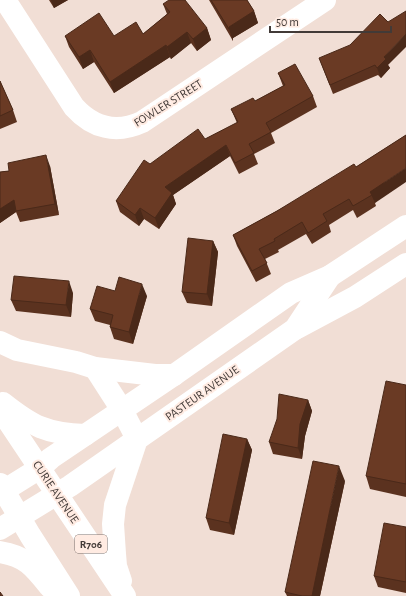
<svg xmlns="http://www.w3.org/2000/svg" width="406" height="596" font-family="'Alegreya Sans',sans-serif">
	<style>
		.lines { fill: none; stroke-linecap: round; stroke-linejoin: round }
		.minor { stroke: #fff; stroke-width: 22 }
		.major { stroke: #fff; stroke-width: 22 }
		.wall { fill: #5b321f }
		.shaded-wall { fill: #4a2919 }
		.building { fill: #6a3a24; stroke: #4a2919 }
		.labels { text-anchor: middle; stroke-width: 4; stroke-linejoin: round; paint-order: stroke }
		.shield { fill: #ffebe2; stroke: #7b6f6a; stroke-width: 1 }
		.shield-label { font-size: 11px; font-weight: bold; fill: #423a37 }
		.street-label { font-size: 12px; fill: #423a37; stroke: #ffebe2 }
	</style>
	<rect width="100%" height="100%" fill="#f1ded5"/>
	<g class="lines">
		<g class="minor">
			<path d="M5 0 74 107C93 128 116 134 142 122L325 0"/>
			<polyline points="297,328 355,297 406,264"/>
			<polyline points="0,342 17,350 76,362 95,368 155,375 174,375"/>
			<polyline points="95,368 122,410 137,439"/>
			<polyline points="0,493 40,468 51,458 174,375 291,293 330,276 406,226"/>
			<polyline points="0,529 70,486 295,329 330,276"/>
		</g>
		<g class="major">
			<path d="M3 403C32 426 47 434 85 435"/>
			<polyline points="0,409 125,596"/>
			<polyline points="0,484 30,535 69,596"/>
			<path d="M0 552C26 556 34 567 50 587"/>
			<polyline points="121,581 116,566 115,554 113,524 115,505 137,439"/>
		</g>
	</g>
	<g class="wall">
		<polygon points="49,0 68,0 54,8"/>
		<polygon points="209,0 247,0 254,11 258,23 233,38 233,41"/>
		<polygon points="163,4 207,28 211,40 197,51 191,43 171,59 170,57 114,93 94,62 83,69 69,47 65,36 114,36 143,34 167,14"/>
		<polygon points="319,58 388,65 390,68 381,78 378,75 333,94"/>
		<polygon points="278,73 313,96 317,107 271,133 275,143 254,154 258,164 239,174 230,156 173,195 176,204 159,229 144,219 139,226 120,212 116,201 150,164 205,139 237,123 231,109 255,101 283,86"/>
		<polygon points="0,81 13,110 17,122 0,129"/>
		<polygon points="406,135 375,203 376,206 357,218 353,210 329,225 331,232 312,244 306,234 278,250 279,252 265,259 271,274 256,282 237,246 233,235 356,167"/>
		<polygon points="50,166 59,215 20,222 16,212 0,223 0,172"/>
		<polygon points="213,241 218,252 212,306 187,303 182,292"/>
		<polygon points="115,291 147,296 133,344 114,339 110,327 110,325 95,321 90,309"/>
		<polygon points="73,293 71,317 16,311 11,300"/>
		<polygon points="406,385 406,497 370,489 366,476"/>
		<polygon points="308,400 312,411 305,436 302,459 273,454 269,442"/>
		<polygon points="247,439 252,450 234,535 210,530 206,518"/>
		<polygon points="345,481 320,596 287,596 285,592"/>
		<polygon points="406,527 406,593 378,587 374,576"/>
	</g>
	<g class="shaded-wall">
		<polygon points="51,0 68,0 54,8"/>
		<polygon points="254,11 258,23 233,38 233,41 229,29 229,27"/>
		<polygon points="207,28 211,40 197,51 193,39"/>
		<polygon points="187,32 191,43 171,59 167,47"/>
		<polygon points="406,34 406,47 388,65 390,68 381,78 377,68 384,57"/>
		<polygon points="166,45 170,57 114,93 110,82"/>
		<polygon points="90,50 94,62 83,69 79,57"/>
		<polygon points="226,145 230,156 173,195 176,204 159,229 155,218 165,187"/>
		<polygon points="46,155 50,166 59,215 55,204"/>
		<polygon points="406,168 406,182 375,203 370,192"/>
		<polygon points="14,200 16,212 0,223 0,209"/>
		<polygon points="140,208 144,219 139,226 135,215"/>
		<polygon points="213,241 218,252 212,306 207,294"/>
		<polygon points="69,281 73,293 71,317 66,305"/>
		<polygon points="142,284 147,296 133,344 129,332"/>
		<polygon points="308,400 312,411 305,436 302,459 298,448 300,424"/>
		<polygon points="247,439 252,450 234,535 229,523"/>
		<polygon points="339,466 345,481 320,596 312,596"/>
	</g>
	<g class="building">
		<polygon points="169,0 185,0 207,28 193,39 187,32 167,47 166,45 110,82 90,50 79,57 65,36 99,13 114,36 136,22 143,34 170,12 163,4"/>
		<polygon points="211,0 247,0 254,11 229,27 229,29"/>
		<polygon points="406,11 406,34 384,57 386,59 377,68 375,65 330,85 319,58 350,45 380,14 388,22"/>
		<polygon points="295,64 313,96 266,123 271,132 249,144 254,153 235,163 226,145 165,187 172,193 155,218 140,208 135,215 116,201 144,160 150,164 198,129 205,139 238,122 231,109 253,98 255,101 285,85 278,73"/>
		<polygon points="0,81 13,110 0,116"/>
		<polygon points="406,135 406,168 370,192 372,195 353,206 349,199 323,214 327,221 308,233 302,222 274,239 275,241 259,249 267,263 252,271 233,235 277,211 354,164 356,167"/>
		<polygon points="46,155 55,204 16,211 14,200 0,209 0,172 9,171 8,163"/>
		<polygon points="188,238 213,241 207,294 182,292"/>
		<polygon points="14,276 69,281 66,305 11,300"/>
		<polygon points="119,277 142,284 129,332 110,327 113,315 90,309 97,286 115,291"/>
		<polygon points="386,381 406,385 406,484 366,476"/>
		<polygon points="279,394 308,400 300,424 298,448 269,442 277,419"/>
		<polygon points="223,434 247,439 229,523 206,518"/>
		<polygon points="313,461 339,466 312,596 302,596 285,592"/>
		<polygon points="384,523 406,527 406,582 374,576"/>
		<polygon points="0,592 3,596 0,596"/>
	</g>
	<g class="labels">
		<rect class="shield" x="75" y="535" width="32" height="18" rx="3"/>
		<g class="shield-label">
			<text x="91" y="548">R706</text>
		</g>
		<g class="street-label">
			<text transform="translate(168 103) rotate(-32)" y="4">FOWLER STREET</text>
			<text transform="translate(202 393) rotate(-35)" y="4">PASTEUR AVENUE</text>
			<text transform="translate(56 492) rotate(56)" y="4">CURIE AVENUE</text>
		</g>
	</g>
	<path d="M270 26v6h121v-6" fill="none" stroke="#423a37" stroke-width="2"/>
	<text x="276" y="26" font-size="12" fill="#423a37" stroke="#ffebe2" stroke-width="3" paint-order="stroke">50 m</text>
</svg>
